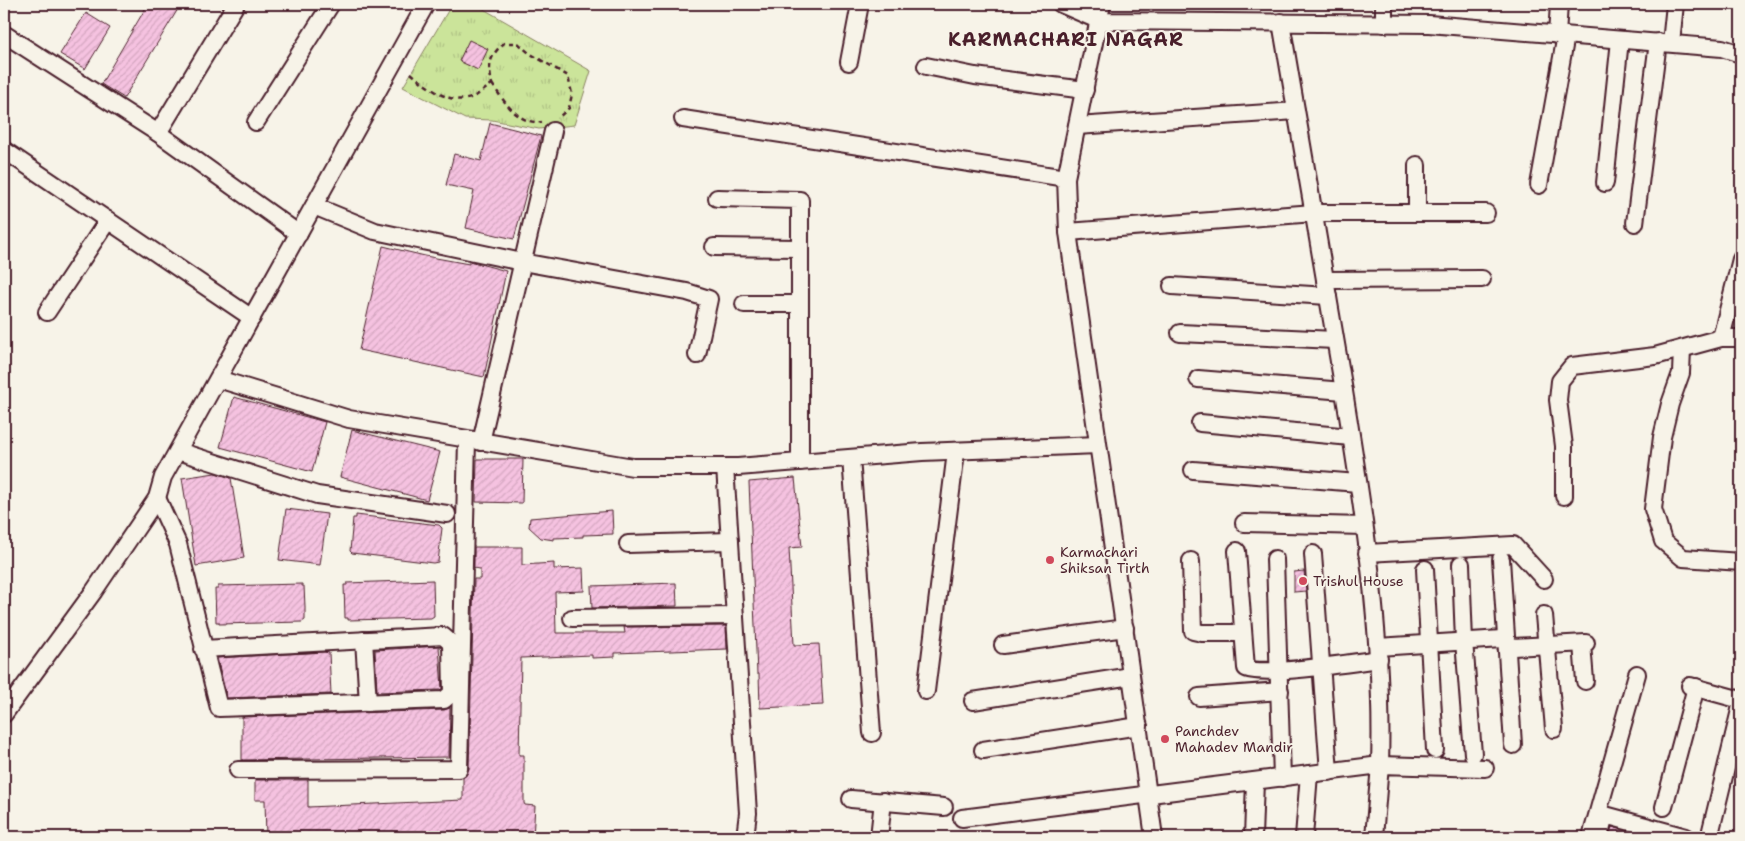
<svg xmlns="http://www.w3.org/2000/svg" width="1745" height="841" font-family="'Shantell Sans',sans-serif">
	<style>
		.park { fill: url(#park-tufts); stroke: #8a8262 }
		.building { fill: url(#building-hatch); stroke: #4a1f2b }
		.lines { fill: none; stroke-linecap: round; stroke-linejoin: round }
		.minor-casing { stroke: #4a1f2b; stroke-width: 20 }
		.path { stroke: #4a1f2b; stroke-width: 2.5; stroke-dasharray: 5 4; stroke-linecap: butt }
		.minor { stroke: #f7f3e8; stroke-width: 16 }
		.poi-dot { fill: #d1495b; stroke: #f7f3e8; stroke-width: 2 }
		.labels { text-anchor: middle; stroke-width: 4; stroke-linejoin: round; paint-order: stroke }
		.poi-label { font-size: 14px; fill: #4a1f2b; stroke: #f7f3e8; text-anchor: start }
		.district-label { font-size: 19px; font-weight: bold; letter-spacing: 1px; fill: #4a1f2b; stroke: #f7f3e8 }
	</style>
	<defs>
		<pattern id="park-tufts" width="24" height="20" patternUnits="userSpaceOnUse" patternTransform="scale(1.25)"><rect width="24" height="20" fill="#cbe49a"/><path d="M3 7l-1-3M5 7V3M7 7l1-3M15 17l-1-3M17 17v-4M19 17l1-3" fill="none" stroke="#b0c385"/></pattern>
		<pattern id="building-hatch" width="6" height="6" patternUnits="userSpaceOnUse" patternTransform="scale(1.25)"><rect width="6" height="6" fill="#f5c2e0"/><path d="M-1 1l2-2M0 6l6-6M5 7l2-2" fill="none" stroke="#d4a6c0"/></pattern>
	</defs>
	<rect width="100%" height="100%" fill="#f7f3e8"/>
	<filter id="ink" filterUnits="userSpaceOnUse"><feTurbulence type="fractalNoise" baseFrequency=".02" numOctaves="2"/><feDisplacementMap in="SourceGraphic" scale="10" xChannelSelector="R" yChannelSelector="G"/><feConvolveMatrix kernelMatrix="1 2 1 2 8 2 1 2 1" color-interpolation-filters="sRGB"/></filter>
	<g filter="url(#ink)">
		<polygon class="park" points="452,4 475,4 591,71 574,125 539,129 492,120 465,119 403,87"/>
		<g class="building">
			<polygon points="148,4 181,4 124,98 101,84"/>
			<polygon points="86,13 110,28 85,69 60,54"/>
			<polygon points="469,40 488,49 478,70 459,61"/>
			<polygon points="490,123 541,136 514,239 466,228 474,191 446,185 454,154 481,161"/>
			<polygon points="383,246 425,256 469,264 469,261 506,271 484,377 359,350"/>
			<polygon points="234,397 325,422 312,472 220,447"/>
			<polygon points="352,430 440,452 427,500 340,477"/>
			<polygon points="477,459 523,459 522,503 476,502"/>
			<polygon points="215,473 231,478 244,558 196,566 182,478"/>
			<polygon points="795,478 802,547 789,548 794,645 819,644 823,705 760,708 759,674 757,674 749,482"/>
			<polygon points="286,509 327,514 320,565 279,560"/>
			<polygon points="612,511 613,534 583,535 583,537 554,538 554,540 541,538 529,527 530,518"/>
			<polygon points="356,515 439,525 442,528 438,562 433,563 352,553 350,551 353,518 356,518"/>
			<polygon points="474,547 522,547 522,565 554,563 554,569 583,568 584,591 555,592 556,633 625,633 624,627 726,626 727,649 615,653 615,657 592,658 592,655 521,658 519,755 524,755 524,803 525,805 535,806 533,837 266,837 265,800 255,800 255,780 308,780 308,807 463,800 463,778 469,769 474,579 480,579 480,569 474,568"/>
			<polygon points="1304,571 1306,591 1294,592 1294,572"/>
			<polygon points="433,580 434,616 431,618 348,620 348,618 345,618 344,585 347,585 347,583"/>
			<polygon points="676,583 677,606 592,608 591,586"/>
			<polygon points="302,584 302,586 304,586 305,607 305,620 302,622 219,624 219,622 216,622 215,589 218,589 218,586"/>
			<polygon points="439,646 442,689 440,690 377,692 375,650"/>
			<polygon points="324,652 329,653 331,694 227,698 217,658"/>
			<polygon points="450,708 449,757 242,760 242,717 444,710"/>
			<polygon points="1612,827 1649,837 1609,837"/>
		</g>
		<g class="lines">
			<g class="minor-casing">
				<g id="minor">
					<polyline points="1061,4 1100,21 1429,24 1722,48 1741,54"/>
					<polyline points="1102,4 1066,178 1068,232 1154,837"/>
					<polyline points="1384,4 1384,24"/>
					<polyline points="4,34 158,133 299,234"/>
					<polyline points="1557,35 1559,4"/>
					<polyline points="1671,43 1675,4"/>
					<polyline points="849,62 860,4"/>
					<polyline points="926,66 975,76 1085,90"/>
					<polyline points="683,119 1066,178"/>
					<polyline points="256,122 331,4"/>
					<polyline points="1077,126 1296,111"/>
					<polyline points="158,133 236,4"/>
					<polyline points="4,150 252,318"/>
					<polyline points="1605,183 1620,40"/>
					<polyline points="1539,185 1566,35"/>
					<polyline points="717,198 800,200 800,462"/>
					<polyline points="314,206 375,231 522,262 687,292 709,299 697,355"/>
					<polyline points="1417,213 1417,165"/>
					<polyline points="1635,223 1658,42"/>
					<polyline points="1068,232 1314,213 1486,213"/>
					<polyline points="714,247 800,248"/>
					<polyline points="1325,280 1482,279"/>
					<polyline points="1172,286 1328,296"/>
					<polyline points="744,304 800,304"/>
					<polyline points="47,312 108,220"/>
					<polyline points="1180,333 1335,340"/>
					<polyline points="1721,338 1741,259"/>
					<polyline points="1682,349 1681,373 1670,404 1662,437 1653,509 1663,541 1683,558 1741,562"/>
					<polyline points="218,379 349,419 633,467 738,467 922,452 1098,445"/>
					<polyline points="1198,379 1344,391"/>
					<polyline points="1200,423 1351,437"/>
					<polyline points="481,442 553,131"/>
					<polyline points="178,451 317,495 447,514"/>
					<polyline points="851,458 872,733"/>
					<polyline points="725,467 748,813 745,837"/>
					<polyline points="1193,470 1358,483"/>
					<polyline points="1564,496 1564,446 1558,400 1560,381 1572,366 1655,356 1721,338 1741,338"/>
					<polyline points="157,498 178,544 219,708 444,700 452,693 451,643 443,636 203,649"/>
					<polyline points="1244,523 1364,526"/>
					<polyline points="628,544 730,541"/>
					<path d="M1237 551 1246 668C1259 677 1358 662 1379 659"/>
					<polyline points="1367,553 1513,545 1544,579"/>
					<polyline points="1313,554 1329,772"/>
					<polyline points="1275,559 1282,778"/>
					<polyline points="1501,559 1513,745"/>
					<polyline points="1191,561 1193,631 1202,633 1242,633"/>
					<polyline points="1461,564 1464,641 1473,754"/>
					<polyline points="1425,569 1435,750"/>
					<polyline points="1544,615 1554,729"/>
					<polyline points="572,618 735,616"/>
					<polyline points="364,640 368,703"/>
					<polyline points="1582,644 1585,681"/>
					<polyline points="1003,645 1125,628"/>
					<polyline points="1378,647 1502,639 1513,647 1586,643"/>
					<polyline points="1690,686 1741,700"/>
					<polyline points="926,691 956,452"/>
					<polyline points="1199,697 1280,691"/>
					<polyline points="973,701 1131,676"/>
					<polyline points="4,714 94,591 157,498 163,477 426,4"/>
					<polyline points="983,750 1139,726"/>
					<polyline points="238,770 459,769 467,440"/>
					<polyline points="851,799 944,807"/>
					<polyline points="1664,807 1696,687"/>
					<path d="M962 818 1380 765C1384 635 1363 507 1342 379 1322 260 1301 141 1281 22"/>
					<polyline points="1711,830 1741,706"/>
					<polyline points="1600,833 1605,815 1686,837"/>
					<polyline points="879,837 883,801"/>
					<polyline points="1253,837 1255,781"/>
					<polyline points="1304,837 1309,774"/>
					<polyline points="1374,837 1380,765 1485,768"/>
					<polyline points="1591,837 1637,674"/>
				</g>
			</g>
			<g class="path">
				<path d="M411 73C426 86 451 107 473 97 480 94 486 88 492 84 488 65 489 56 504 43H518L529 53 568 76 572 94 569 108 559 117"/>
				<path d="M492 84C504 101 518 125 542 122"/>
			</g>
			<use href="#minor" class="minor"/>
		</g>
	</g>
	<g class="poi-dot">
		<circle cx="1050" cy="560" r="5"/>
		<circle cx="1303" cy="581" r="5"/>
		<circle cx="1165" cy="739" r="5"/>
	</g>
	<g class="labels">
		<g class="poi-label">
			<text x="1060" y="557">Karmachari<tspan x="1060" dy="16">Shiksan Tirth</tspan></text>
			<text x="1313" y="586">Trishul House</text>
			<text x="1175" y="736">Panchdev<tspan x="1175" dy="16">Mahadev Mandir</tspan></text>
		</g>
		<g class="district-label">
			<text x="1066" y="46">KARMACHARI NAGAR</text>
		</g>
	</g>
	<rect width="1745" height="841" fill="none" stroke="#f7f3e8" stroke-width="20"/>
	<rect x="10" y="10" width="1725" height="821" fill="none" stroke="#4a1f2b" stroke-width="2" filter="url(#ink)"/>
</svg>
